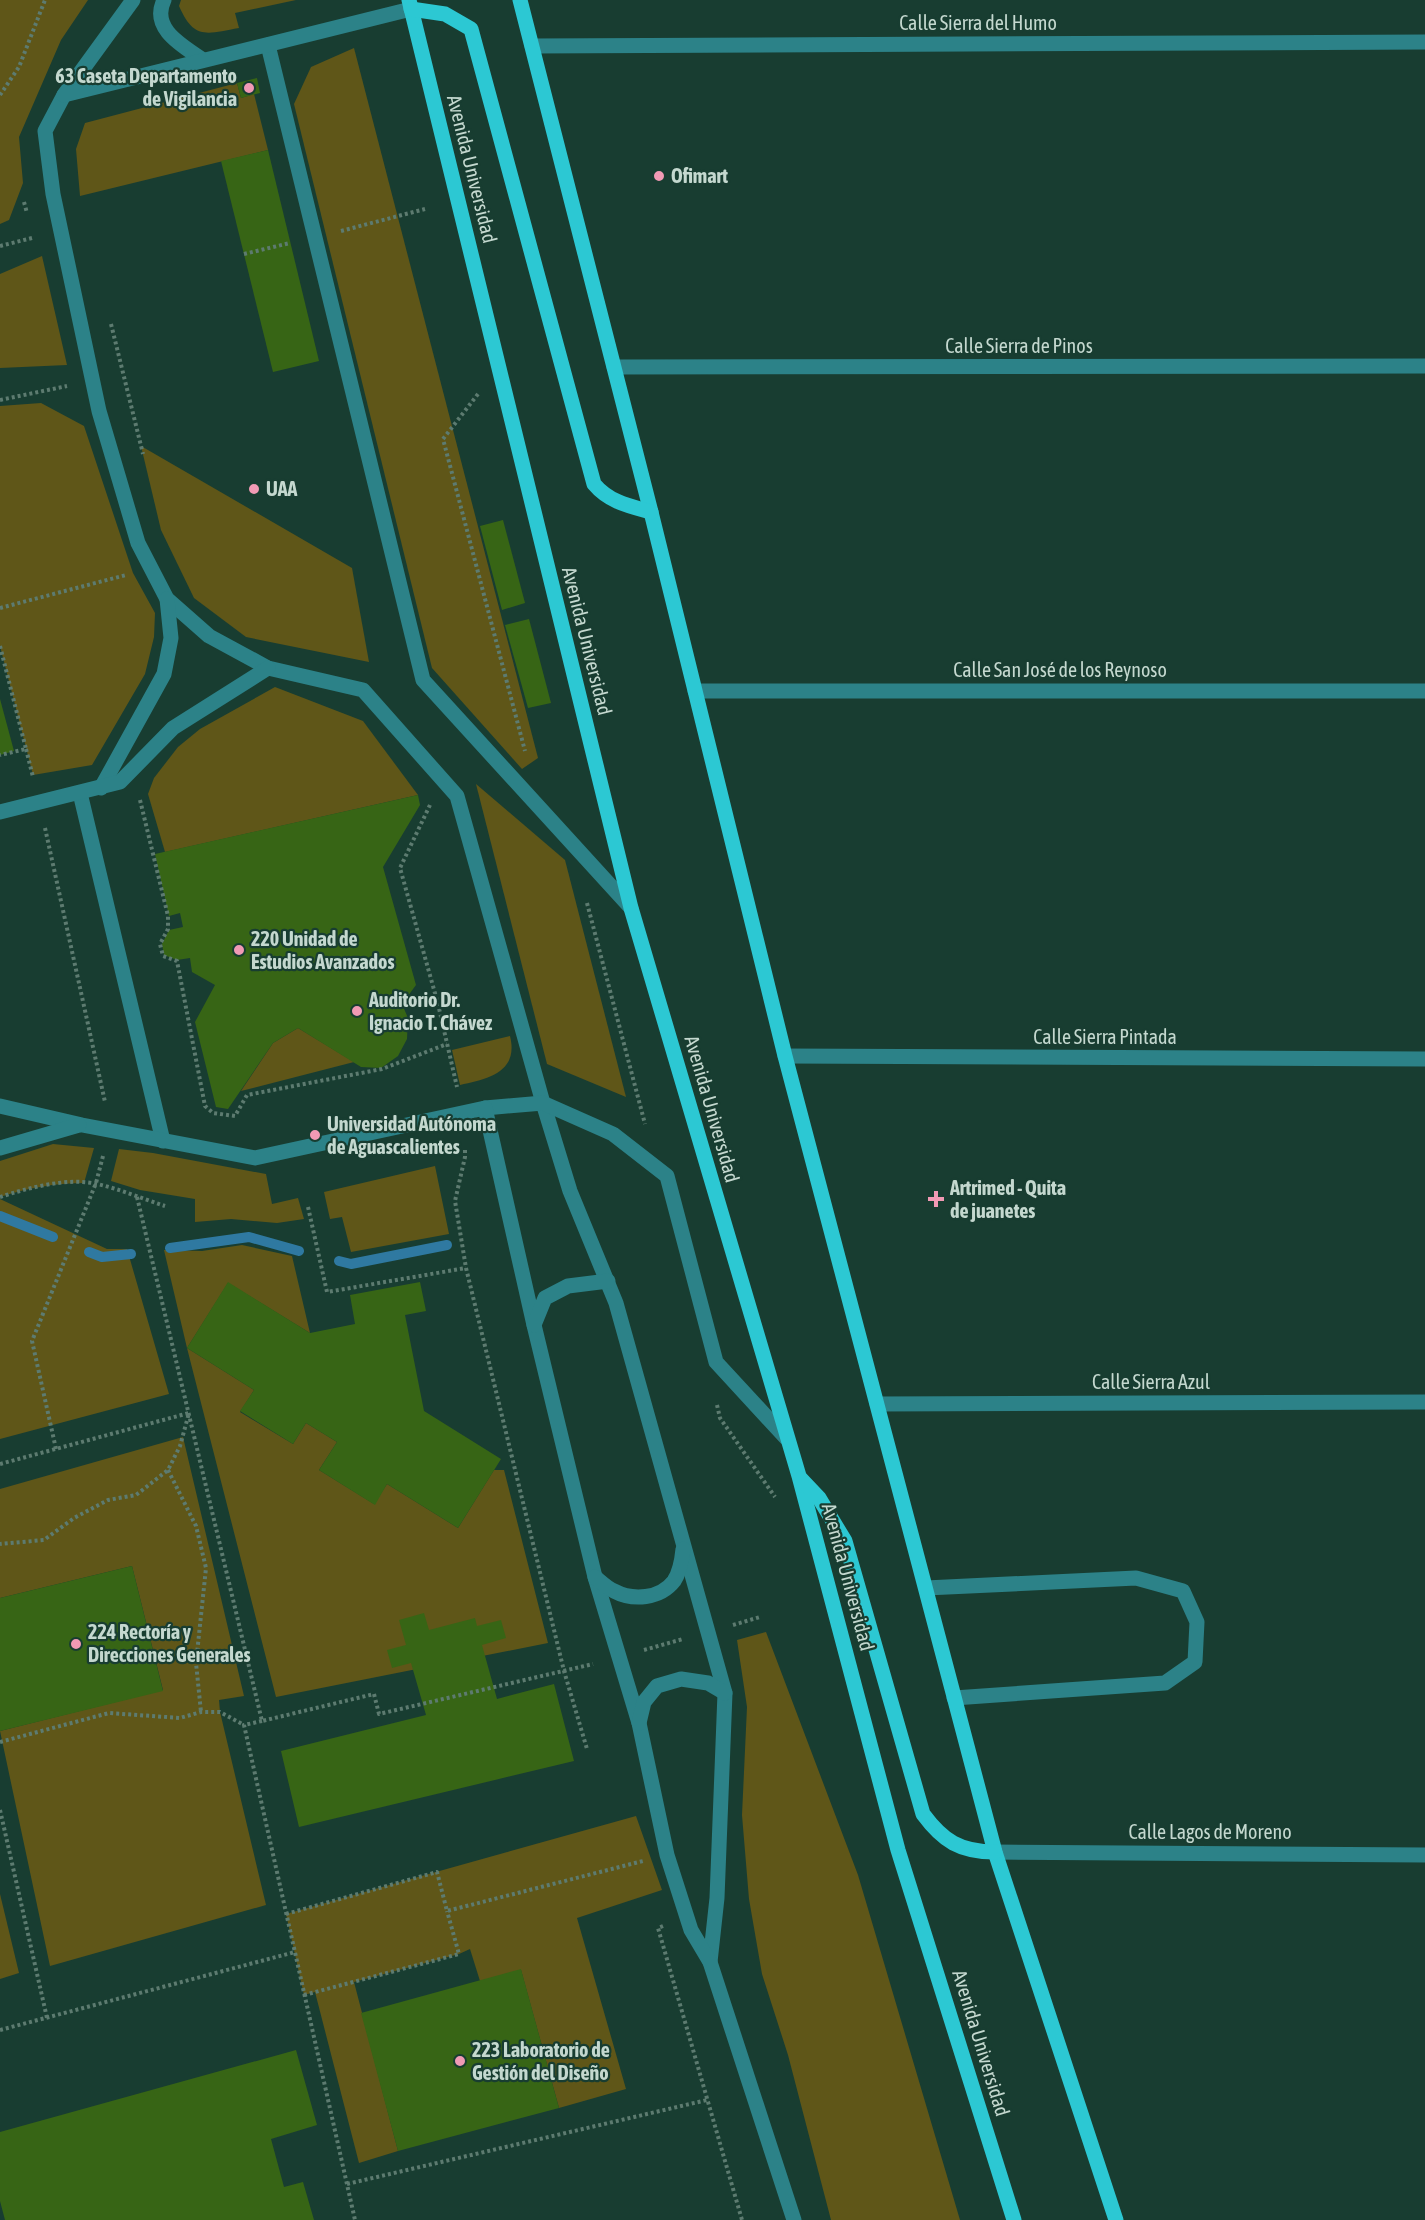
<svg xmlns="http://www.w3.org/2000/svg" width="1425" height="2220" font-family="'Asap Condensed',sans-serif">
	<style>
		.green { fill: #5f5618 }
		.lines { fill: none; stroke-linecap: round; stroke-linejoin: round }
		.stream { stroke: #2f79a1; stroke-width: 10 }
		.building { fill: #376515 }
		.path { stroke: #5d7b70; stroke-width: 4; stroke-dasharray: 3 3; stroke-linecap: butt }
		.minor { stroke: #2c8288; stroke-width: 15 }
		.major { stroke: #2cc8d3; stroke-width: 15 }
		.poi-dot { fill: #f19ab4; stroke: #183d31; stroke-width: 2 }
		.labels { text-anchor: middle; stroke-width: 4.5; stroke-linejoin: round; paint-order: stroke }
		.street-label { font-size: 20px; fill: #c4d8cf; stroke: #183d31 }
		.poi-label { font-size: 20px; font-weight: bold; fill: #c4d8cf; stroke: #183d31; text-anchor: start }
	</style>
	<rect width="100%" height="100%" fill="#183d31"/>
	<g class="green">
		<polygon points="0,0 88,0 61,40 19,137 23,183 9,220 0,224"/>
		<path d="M181 0H296L235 13 239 28C206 34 194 40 179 6Z"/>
		<polygon points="354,48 538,758 522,769 432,668 294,104 311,67"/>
		<polygon points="237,83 241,98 254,94 268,150 80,196 76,149 85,123"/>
		<polygon points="42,256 67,365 0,368 0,274"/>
		<polygon points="41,403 84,426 133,573 155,613 154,637 145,674 92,765 33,775 0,646 0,406"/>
		<polygon points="141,446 352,568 369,662 246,637 194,598 161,530"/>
		<polygon points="275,687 363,721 418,795 165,852 148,794 154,778 178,747 200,729"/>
		<polygon points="476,784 565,860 626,1097 547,1064"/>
		<polygon points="298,1028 354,1062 241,1091 273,1043"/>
		<path d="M510 1036C519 1072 488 1079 460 1085L452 1050Z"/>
		<path d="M53 1144 94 1148 84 1183C55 1183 28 1188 0 1197V1161Z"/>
		<polygon points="119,1149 153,1153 266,1174 272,1204 298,1198 304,1219 277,1223 231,1219 195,1222 195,1199 140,1190 111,1181"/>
		<polygon points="435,1166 449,1234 351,1252 342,1217 330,1219 324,1192"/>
		<polygon points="0,1199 107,1249 127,1249 169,1394 0,1439"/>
		<polygon points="242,1245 292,1256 310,1333 228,1283 187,1348 254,1390 240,1412 293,1444 306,1423 337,1442 319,1470 374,1504 387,1484 458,1528 494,1470 504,1470 548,1643 276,1697 187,1348 164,1250 202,1251"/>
		<polygon points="183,1437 244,1696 219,1700 220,1712 266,1905 50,1966 0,1731 163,1690 132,1566 0,1598 0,1489"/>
		<polygon points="766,1632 858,1875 960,2220 831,2220 788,2055 762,1974 749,1899 742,1815 747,1707 737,1640"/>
		<polygon points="636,1816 662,1890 577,1918 626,2089 559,2108 521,1970 480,1981 470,1949 459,1954 354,1982 398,2151 359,2163 315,1992 304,1995 286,1914"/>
		<polygon points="0,1894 19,1973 0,1979"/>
	</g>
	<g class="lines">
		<g class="stream">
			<polyline points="0,1216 53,1237"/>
			<polyline points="170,1248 249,1237 299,1251"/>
			<polyline points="89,1252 102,1257 131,1254"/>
			<polyline points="339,1261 351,1264 447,1245"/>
		</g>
	</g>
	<g class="building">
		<polygon points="257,78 260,93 241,98 237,83"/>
		<polygon points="268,150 319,361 273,372 221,161"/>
		<polygon points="503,520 525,603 502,610 480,526"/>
		<polygon points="529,619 551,703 528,708 505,625"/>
		<polygon points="0,699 14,751 0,755"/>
		<polygon points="418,795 420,805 383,867 416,985 402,1004 408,1018 407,1039 398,1056 381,1068 361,1067 298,1028 273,1043 228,1109 216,1107 195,1022 215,985 192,972 190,958 177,960 164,955 162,944 169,930 183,927 180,913 169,916 155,854"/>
		<polygon points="228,1282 310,1333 355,1324 350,1295 420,1282 426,1311 405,1315 424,1411 501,1459 458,1528 387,1484 375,1505 319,1470 337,1442 306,1423 293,1444 240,1411 254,1390 187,1348"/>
		<polygon points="132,1566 163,1691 0,1731 0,1598"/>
		<polygon points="424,1613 429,1630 475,1618 477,1626 501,1620 506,1638 482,1645 497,1699 554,1684 574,1761 299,1827 281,1751 426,1715 411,1663 392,1668 387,1650 406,1645 399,1620"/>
		<polygon points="521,1969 559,2108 398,2151 361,2013"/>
		<polygon points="296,2050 317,2125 271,2139 284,2187 303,2182 314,2220 5,2220 0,2201 0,2132"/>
	</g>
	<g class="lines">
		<g class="path">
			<polyline points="0,95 19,67 45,0"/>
			<polyline points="24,202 27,213"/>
			<polyline points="341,231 425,209"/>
			<polyline points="0,246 32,238"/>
			<polyline points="244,254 290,243"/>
			<polyline points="111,324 143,454"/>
			<polyline points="478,394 443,439 525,751"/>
			<polyline points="0,400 67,386"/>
			<polyline points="0,608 126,575"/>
			<polyline points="0,646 26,749 0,755"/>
			<polyline points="26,749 33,777"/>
			<polyline points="140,800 168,916 168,929 160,944 163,956 177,961 205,1106 213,1113 235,1116 247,1095 382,1069 447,1044"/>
			<polyline points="430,805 400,868 438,1004 457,1087"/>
			<polyline points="45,828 105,1102"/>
			<polyline points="587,903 645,1124"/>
			<polyline points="465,1150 465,1157 455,1201 466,1268 564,1671 587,1749"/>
			<path d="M0 1197C28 1188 68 1177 97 1184 120 1189 143 1199 165 1206"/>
			<polyline points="137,1197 262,1721 374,1694 379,1714 593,1664"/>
			<polyline points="308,1207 327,1292 466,1268"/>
			<polyline points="717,1405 720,1418 775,1497"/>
			<polyline points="56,1449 32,1341 96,1183 103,1156"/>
			<polyline points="0,1464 189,1413 180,1446 168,1470 136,1495 108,1500 74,1518 44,1540 0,1544"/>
			<polyline points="168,1470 196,1526 206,1568 196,1663 201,1712"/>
			<polyline points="733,1625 760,1617"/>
			<polyline points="644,1650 683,1639"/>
			<polyline points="262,1721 244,1725 355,2220"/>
			<polyline points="0,1742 109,1713 180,1718 201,1712 220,1712 244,1725"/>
			<polyline points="0,1810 47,2018"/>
			<polyline points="286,1914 437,1872 447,1911 643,1861"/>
			<polyline points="663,1926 658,1928 742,2220"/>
			<polyline points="304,1995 459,1954 447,1911"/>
			<polyline points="0,2030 295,1952"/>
			<polyline points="347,2184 707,2100"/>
		</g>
		<g class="minor">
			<polyline points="133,0 64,95 45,131 53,194 99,411 138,543 167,599 209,636 268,668 363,690 457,796 543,1103 570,1191 616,1303 725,1693 717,1898 710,1962"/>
			<path d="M164 0C150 29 183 46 203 60"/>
			<polyline points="268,45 423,680 631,908"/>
			<polyline points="532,46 1425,42"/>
			<polyline points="64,95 411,9"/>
			<polyline points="614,367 1425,366"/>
			<polyline points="695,691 1425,691"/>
			<polyline points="101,788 164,674 171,638 167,599"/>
			<polyline points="80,793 163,1141"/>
			<polyline points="0,812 120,782 173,728 268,668"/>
			<polyline points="785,1056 1425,1059"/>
			<polyline points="0,1106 82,1125 255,1158 485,1108 543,1103 613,1134 667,1176 716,1362 786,1438"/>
			<polyline points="485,1108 534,1325 595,1577 639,1723 667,1855 691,1930 710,1962 794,2220"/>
			<polyline points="0,1148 79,1125"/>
			<polyline points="534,1325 545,1298 568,1286 608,1281"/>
			<polyline points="877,1404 1425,1402"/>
			<path d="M595 1577C601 1582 607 1588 614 1591 633 1601 660 1599 674 1581 680 1572 682 1559 683 1549"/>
			<polyline points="926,1588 1136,1578 1183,1591 1197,1622 1195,1662 1165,1683 954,1698"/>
			<polyline points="639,1723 644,1702 657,1686 681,1679 708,1683 725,1693"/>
			<polyline points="995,1852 1425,1855"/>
		</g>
		<g class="major">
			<polyline points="409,0 631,908 799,1476 898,1850 1014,2220"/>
			<polyline points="520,0 651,512 785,1056 995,1852 1116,2220"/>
			<path d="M411 9 445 14 471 29 594 484C609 502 629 506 651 512"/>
			<path d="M801 1479 819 1498 845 1541 923 1814C943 1841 960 1852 995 1852"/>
		</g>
	</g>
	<g class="poi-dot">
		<circle cx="249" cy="88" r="6"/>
		<circle cx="659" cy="176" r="6"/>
		<circle cx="254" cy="489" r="6"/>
		<circle cx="239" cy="950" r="6"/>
		<circle cx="357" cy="1011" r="6"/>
		<circle cx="315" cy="1135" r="6"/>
		<path d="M933 1190h6v6h6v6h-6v6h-6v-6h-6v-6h6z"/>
		<circle cx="76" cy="1644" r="6"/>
		<circle cx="460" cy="2061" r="6"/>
	</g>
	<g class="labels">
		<g class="street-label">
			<text x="978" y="30">Calle Sierra del Humo</text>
			<text transform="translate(472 169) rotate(76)" y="7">Avenida Universidad</text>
			<text x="1019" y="353">Calle Sierra de Pinos</text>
			<text transform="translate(587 641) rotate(76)" y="7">Avenida Universidad</text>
			<text x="1060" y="677">Calle San José de los Reynoso</text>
			<text x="1105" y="1044">Calle Sierra Pintada</text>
			<text transform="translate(712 1109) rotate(74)" y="7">Avenida Universidad</text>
			<text x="1151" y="1389">Calle Sierra Azul</text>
			<text transform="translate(848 1577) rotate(75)" y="7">Avenida Universidad</text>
			<text x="1210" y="1839">Calle Lagos de Moreno</text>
			<text transform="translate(981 2043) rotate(73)" y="7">Avenida Universidad</text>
		</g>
		<g class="poi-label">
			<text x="237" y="83" text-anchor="end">63 Caseta Departamento<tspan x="237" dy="23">de Vigilancia</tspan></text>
			<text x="671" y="183">Ofimart</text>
			<text x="266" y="496">UAA</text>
			<text x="251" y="946">220 Unidad de<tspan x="251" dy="23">Estudios Avanzados</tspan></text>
			<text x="369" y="1007">Auditorio Dr.<tspan x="369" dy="23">Ignacio T. Chávez</tspan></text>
			<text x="327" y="1131">Universidad Autónoma<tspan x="327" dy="23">de Aguascalientes</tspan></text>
			<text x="950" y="1195">Artrimed - Quita<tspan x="950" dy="23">de juanetes</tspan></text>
			<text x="88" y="1639">224 Rectoría y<tspan x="88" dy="23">Direcciones Generales</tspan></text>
			<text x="472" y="2057">223 Laboratorio de<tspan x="472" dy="23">Gestión del Diseño</tspan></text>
		</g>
	</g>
</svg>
